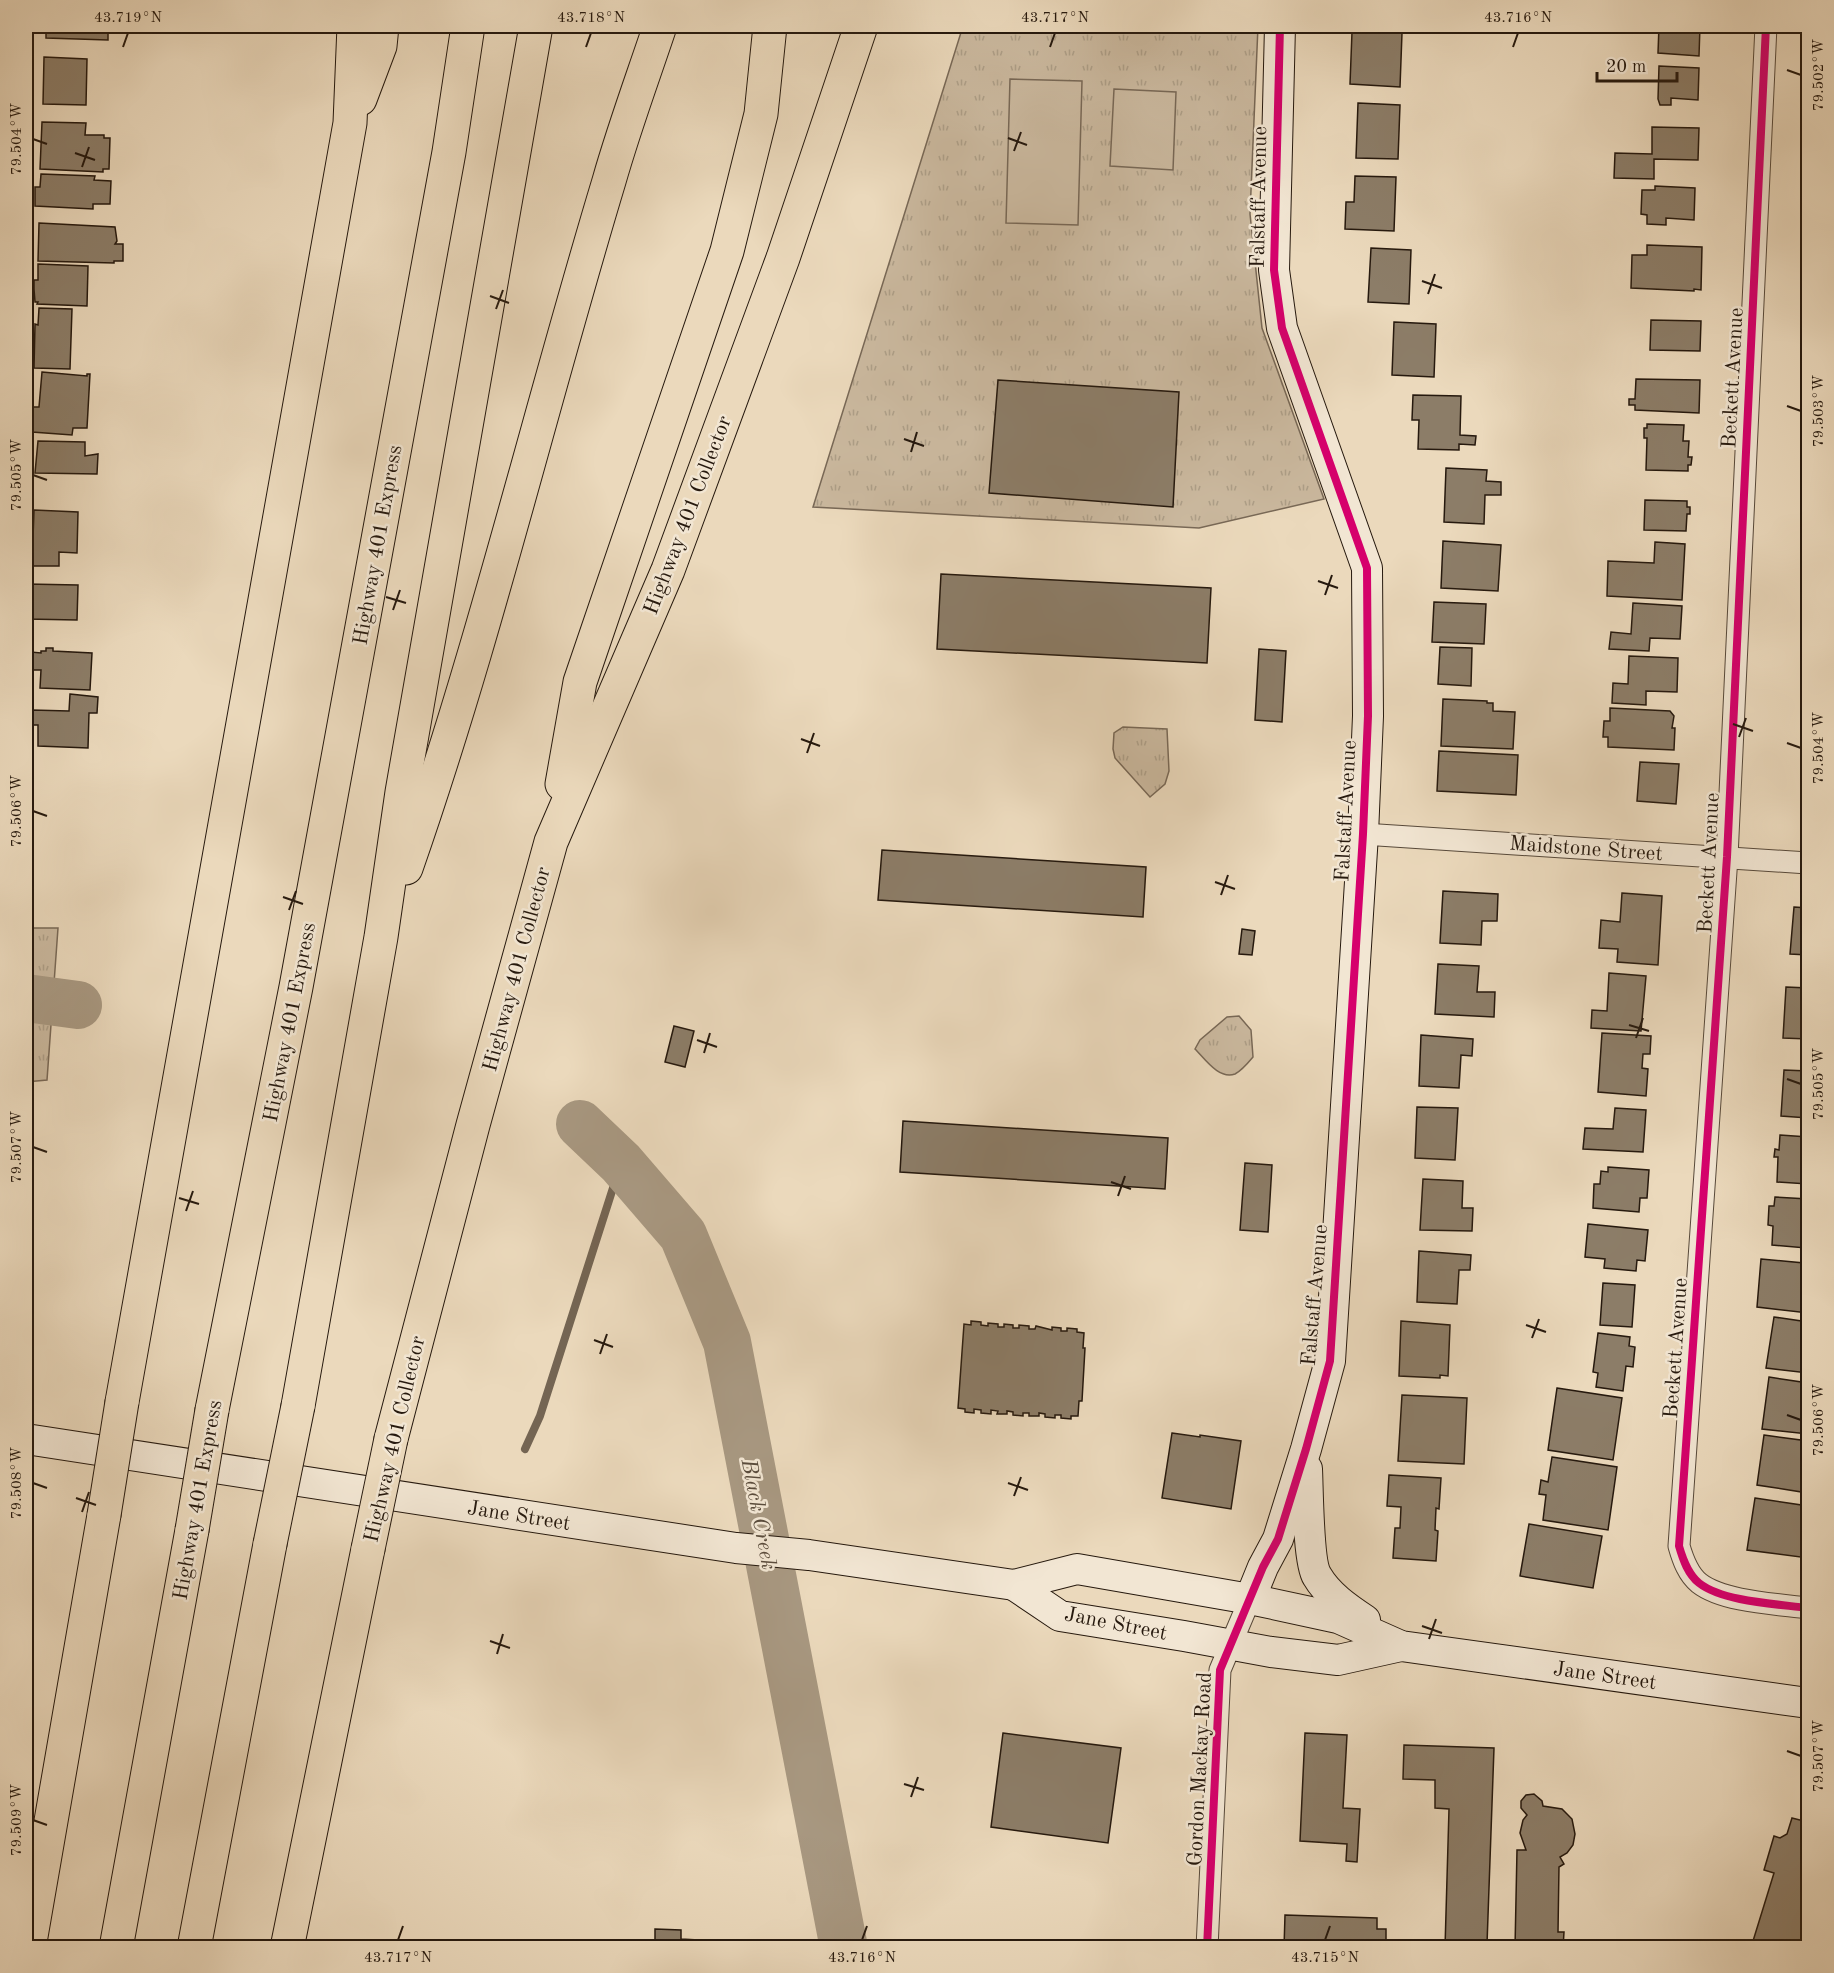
<svg xmlns="http://www.w3.org/2000/svg" width="1834" height="1973" font-family="'Old Standard TT',serif">
	<style>
		.park { fill: url(#park-tufts); stroke: #786856; stroke-width: 1.5 }
		.garden { fill: #cab89e; stroke: #786856; stroke-width: 1.5 }
		.lines { fill: none; stroke-linecap: round; stroke-linejoin: round }
		.stream { stroke: #746553; stroke-width: 8 }
		.river { stroke: #a89881; stroke-width: 48 }
		.building { fill: #8c7d68; stroke: #26190e; stroke-width: 1.5 }
		.street-casing { stroke: #57493a; stroke-width: 23 }
		.secondary-casing { stroke: #26190e; stroke-width: 32 }
		.highway-casing { stroke: #26190e; stroke-width: 35 }
		.street { stroke: #f2e6d3; stroke-width: 21 }
		.secondary { stroke: #f2e6d3; stroke-width: 30 }
		.highway { stroke: #ebd9bc; stroke-width: 33 }
		.highway-bridge-casing { stroke: #26190e; stroke-width: 35; stroke-linecap: butt }
		.highway-bridge { stroke: #ebd9bc; stroke-width: 33 }
		.cycleway-casing { stroke: #f2e6d3; stroke-width: 11 }
		.cycleway { stroke: #d6006c; stroke-width: 8 }
		.ticks { fill: none; stroke: #26190e; stroke-width: 2 }
		.labels { text-anchor: middle; stroke-width: 5; stroke-linejoin: round; paint-order: stroke }
		.street-label { font-size: 21px; fill: #26190e; stroke: #f2e6d3 }
		.water-label { font-size: 22px; font-style: italic; fill: #5a4c3c; stroke: #f2e6d3 }
		.neatline { fill: none; stroke: #26190e; stroke-width: 2 }
		.ticks-label { font-size: 15px; text-anchor: middle; fill: #26190e }
	</style>
	<defs>
		<pattern id="park-tufts" width="24" height="20" patternUnits="userSpaceOnUse" patternTransform="scale(1.5)"><rect width="24" height="20" fill="#cab89e"/><path d="M3 7l-1-3M5 7V3M7 7l1-3M15 17l-1-3M17 17v-4M19 17l1-3" fill="none" stroke="#ad9e87"/></pattern>
	</defs>
	<rect width="100%" height="100%" fill="#ebd9bc"/>
	<filter id="stains"><feTurbulence type="fractalNoise" baseFrequency=".00333" numOctaves="4"/><feColorMatrix values="0 0 0 0 .2 0 0 0 0 .09 0 0 0 0 .02 0 0 0 .5 -.17"/></filter>
	<radialGradient id="worn" r=".72"><stop offset=".6" stop-color="#630" stop-opacity="0"/><stop offset="1" stop-color="#630" stop-opacity=".3"/></radialGradient>
	<g class="park">
		<polygon points="963,26 1258,26 1250,214 1262,328 1324,499 1199,528 813,507"/>
		<polygon points="1123,727 1167,729 1169,771 1165,784 1150,797 1115,758 1113,749 1114,733"/>
		<polygon points="26,928 58,928 47,1080 26,1082"/>
		<path d="M1239 1016 1251 1030 1253 1057C1248 1063 1241 1071 1235 1074 1219 1080 1205 1059 1195 1049L1200 1040 1227 1017Z"/>
	</g>
	<g class="garden">
		<polygon points="1010,79 1082,81 1078,225 1006,223"/>
		<polygon points="1114,89 1176,92 1173,170 1110,166"/>
	</g>
	<g class="lines">
		<polyline class="stream" points="525,1449 540,1416 621,1163"/>
		<g class="river">
			<polyline points="26,998 78,1005"/>
			<polyline points="580,1124 621,1163 683,1235 727,1342 844,1948"/>
		</g>
	</g>
	<g class="building">
		<polygon points="46,26 116,26 116,32 108,32 108,40 46,38"/>
		<polygon points="1659,26 1700,26 1699,56 1658,53"/>
		<polygon points="1352,32 1402,33 1400,87 1350,84"/>
		<polygon points="44,57 87,59 86,105 43,104"/>
		<polygon points="1659,66 1699,68 1698,100 1671,98 1671,105 1660,105 1658,99"/>
		<polygon points="1358,103 1400,105 1398,159 1356,158"/>
		<polygon points="42,122 86,123 85,135 104,135 104,138 110,138 109,169 103,169 103,172 40,169"/>
		<polygon points="1652,127 1699,128 1698,160 1654,159 1654,179 1614,178 1615,153 1652,154"/>
		<polygon points="41,174 95,176 94,180 111,181 110,204 93,204 93,209 35,206 35,187 40,187"/>
		<polygon points="1355,176 1396,177 1394,231 1345,229 1346,202 1354,202"/>
		<polygon points="1655,186 1695,188 1694,220 1666,218 1666,225 1647,224 1647,215 1641,214 1642,190 1655,190"/>
		<polygon points="39,223 115,227 117,241 115,244 123,244 123,261 114,261 114,263 38,261"/>
		<polygon points="1647,245 1702,247 1701,290 1694,289 1694,291 1631,288 1632,255 1647,255"/>
		<polygon points="1371,248 1411,250 1409,304 1368,302"/>
		<polygon points="38,264 88,266 87,306 37,304 38,302 35,302 34,289 34,280 38,280"/>
		<polygon points="39,308 72,309 70,369 34,368 35,324 38,325"/>
		<polygon points="1651,320 1701,321 1700,351 1650,350"/>
		<polygon points="1394,322 1436,324 1434,377 1392,375"/>
		<polygon points="42,372 87,376 87,374 90,374 87,428 73,428 72,435 32,432 33,407 39,407"/>
		<polygon points="1636,379 1700,380 1699,413 1635,410 1635,405 1629,405 1629,399 1635,399"/>
		<polygon points="998,380 1179,392 1173,507 989,493"/>
		<polygon points="1413,395 1461,396 1460,435 1476,436 1475,445 1459,444 1459,450 1418,449 1419,420 1412,420"/>
		<polygon points="1647,424 1684,425 1683,441 1689,441 1688,457 1692,457 1691,465 1688,465 1688,471 1646,470 1647,438 1644,438 1644,428 1647,428"/>
		<polygon points="38,441 85,442 85,456 98,454 97,474 35,473"/>
		<polygon points="1446,468 1487,470 1486,481 1501,482 1501,495 1485,495 1484,524 1444,522"/>
		<polygon points="1645,500 1687,501 1687,507 1690,507 1690,514 1687,514 1686,531 1644,530"/>
		<polygon points="34,510 78,512 77,553 59,552 59,566 32,566"/>
		<polygon points="1443,541 1501,545 1498,591 1441,588"/>
		<polygon points="1655,542 1685,544 1682,600 1607,596 1608,561 1654,563"/>
		<polygon points="941,574 1211,588 1207,663 937,649"/>
		<polygon points="26,584 78,585 77,620 26,619"/>
		<polygon points="1434,602 1486,604 1484,644 1432,642"/>
		<polygon points="1633,603 1682,606 1680,639 1650,638 1649,651 1609,649 1611,632 1631,634"/>
		<polygon points="1440,647 1472,648 1471,686 1438,684"/>
		<polygon points="46,648 53,648 53,651 92,653 90,690 40,688 41,670 30,670 31,652 41,653 41,651 46,651"/>
		<polygon points="1259,649 1286,651 1282,722 1255,720"/>
		<polygon points="1629,656 1678,658 1677,692 1646,691 1646,705 1612,703 1613,683 1628,684"/>
		<polygon points="70,694 98,697 97,713 89,713 88,748 38,746 38,725 32,725 32,710 69,711"/>
		<polygon points="1443,699 1487,701 1487,703 1493,703 1493,711 1515,712 1513,749 1441,746"/>
		<polygon points="1610,708 1670,711 1674,716 1672,728 1675,728 1674,750 1608,747 1608,737 1603,737 1604,721 1610,721"/>
		<polygon points="1439,751 1518,755 1516,795 1437,791"/>
		<polygon points="1640,762 1679,764 1676,804 1637,801"/>
		<polygon points="1804,796 1808,796 1808,817 1808,814 1803,814"/>
		<polygon points="882,850 1146,867 1143,917 878,900"/>
		<polygon points="1443,891 1498,894 1497,921 1482,921 1481,945 1440,943"/>
		<polygon points="1622,893 1662,896 1658,965 1617,962 1618,949 1599,948 1601,920 1620,922"/>
		<polygon points="1794,907 1808,908 1808,955 1790,954"/>
		<polygon points="1242,929 1255,931 1252,955 1239,954"/>
		<polygon points="1438,964 1479,966 1477,992 1495,992 1494,1017 1435,1014"/>
		<polygon points="1609,973 1646,976 1641,1031 1591,1028 1592,1010 1607,1011"/>
		<polygon points="1786,987 1808,988 1808,1039 1783,1038"/>
		<polygon points="674,1026 694,1031 685,1067 665,1062"/>
		<polygon points="1602,1033 1651,1036 1650,1054 1643,1054 1642,1068 1648,1069 1646,1096 1598,1092"/>
		<polygon points="1421,1035 1473,1039 1472,1056 1461,1055 1459,1088 1419,1086"/>
		<polygon points="1784,1070 1808,1071 1808,1118 1781,1116"/>
		<polygon points="1417,1107 1458,1108 1455,1160 1415,1158"/>
		<polygon points="1615,1108 1646,1110 1643,1152 1583,1149 1585,1128 1613,1129"/>
		<polygon points="903,1121 1168,1138 1165,1189 900,1172"/>
		<polygon points="1780,1135 1808,1137 1808,1184 1777,1182 1778,1157 1774,1157 1775,1149 1779,1150"/>
		<polygon points="1245,1163 1272,1165 1268,1232 1240,1230"/>
		<polygon points="1608,1167 1649,1170 1647,1198 1640,1198 1639,1212 1593,1208 1594,1184 1600,1184 1601,1171 1608,1172"/>
		<polygon points="1423,1179 1463,1181 1462,1208 1473,1208 1472,1231 1420,1230"/>
		<polygon points="1775,1197 1808,1199 1808,1245 1806,1245 1806,1248 1772,1245 1773,1226 1768,1225 1769,1206 1774,1206"/>
		<polygon points="1588,1224 1648,1230 1645,1261 1637,1260 1636,1271 1604,1268 1605,1259 1585,1257"/>
		<polygon points="1419,1251 1471,1255 1470,1270 1459,1270 1457,1304 1417,1302"/>
		<polygon points="1761,1259 1804,1263 1804,1265 1808,1266 1808,1313 1757,1307"/>
		<polygon points="1603,1283 1635,1285 1632,1327 1600,1325"/>
		<polygon points="1774,1317 1808,1322 1808,1373 1766,1368"/>
		<polygon points="971,1321 981,1322 981,1325 988,1326 988,1323 998,1324 998,1327 1004,1327 1004,1324 1013,1325 1013,1328 1019,1328 1019,1325 1029,1326 1029,1329 1035,1329 1036,1326 1052,1330 1052,1327 1061,1328 1061,1331 1067,1331 1067,1328 1077,1329 1077,1332 1084,1333 1083,1348 1085,1348 1082,1401 1079,1401 1078,1416 1071,1416 1071,1419 1061,1418 1061,1415 1055,1415 1055,1418 1045,1417 1045,1414 1039,1413 1039,1416 1029,1416 1029,1413 1023,1413 1023,1416 1013,1415 1013,1412 1007,1411 1007,1414 997,1414 998,1411 991,1410 991,1414 981,1413 981,1410 974,1409 974,1413 965,1412 965,1409 958,1408 964,1324 971,1325"/>
		<polygon points="1401,1321 1450,1325 1448,1376 1440,1375 1440,1378 1399,1376"/>
		<polygon points="1598,1333 1630,1337 1629,1346 1635,1347 1633,1367 1626,1366 1623,1391 1596,1387 1598,1373 1593,1372"/>
		<polygon points="1769,1377 1808,1383 1808,1434 1762,1429"/>
		<polygon points="1557,1388 1622,1398 1613,1460 1548,1450"/>
		<polygon points="1402,1395 1467,1398 1464,1464 1398,1461"/>
		<polygon points="1172,1433 1200,1437 1200,1435 1241,1441 1231,1509 1162,1498"/>
		<polygon points="1764,1435 1808,1441 1806,1454 1808,1455 1808,1493 1757,1485"/>
		<polygon points="1552,1457 1617,1467 1608,1530 1543,1520 1546,1495 1539,1494 1541,1480 1548,1482"/>
		<polygon points="1389,1475 1441,1478 1439,1509 1436,1508 1435,1530 1438,1531 1436,1561 1393,1558 1395,1528 1400,1528 1401,1507 1387,1506"/>
		<polygon points="1755,1498 1808,1506 1808,1558 1747,1550"/>
		<polygon points="1529,1524 1602,1536 1593,1588 1520,1576"/>
		<polygon points="1003,1733 1121,1748 1108,1843 991,1827"/>
		<polygon points="1305,1733 1347,1735 1343,1808 1360,1809 1357,1862 1346,1861 1347,1844 1300,1841"/>
		<polygon points="1404,1745 1494,1748 1487,1944 1475,1944 1475,1948 1445,1948 1449,1809 1435,1808 1435,1780 1403,1779"/>
		<polygon points="1534,1794 1542,1801 1543,1806 1562,1809 1572,1819 1575,1834 1573,1845 1567,1853 1560,1857 1564,1864 1559,1867 1558,1932 1564,1932 1563,1948 1515,1948 1517,1850 1526,1850 1520,1833 1523,1820 1527,1815 1521,1808 1521,1801 1526,1795"/>
		<polygon points="1792,1818 1808,1822 1808,1948 1776,1948 1753,1941 1774,1873 1764,1870 1774,1836 1780,1838 1787,1834"/>
		<polygon points="1285,1915 1377,1918 1377,1929 1386,1929 1386,1948 1284,1948"/>
		<polygon points="655,1929 681,1930 681,1939 698,1940 698,1948 655,1948"/>
	</g>
	<g class="lines">
		<g class="street-casing">
			<g id="street">
				<path d="M1766 26 1727 857 1679 1546C1683 1560 1688 1574 1699 1583 1723 1602 1778 1604 1808 1608"/>
				<polyline points="1363,834 1808,863"/>
				<polyline points="1207,1948 1220,1670 1250,1599"/>
			</g>
		</g>
		<g class="secondary-casing">
			<g id="secondary">
				<polyline points="26,1439 736,1548 809,1555 1014,1585 1077,1569 1250,1599 1338,1618 1401,1646 1808,1703"/>
				<path d="M1307 1469C1308 1488 1308 1562 1317 1576 1328 1595 1347 1608 1365 1620"/>
				<polyline points="1014,1585 1060,1616 1184,1636 1271,1652 1338,1660 1401,1646"/>
				<polyline points="1250,1599 1263,1567 1278,1539 1306,1449 1330,1361 1363,834 1368,716 1367,568 1282,328 1274,270 1280,26"/>
			</g>
		</g>
		<g class="highway-casing">
			<g id="highway">
				<polyline points="360,99 380,46 382,26"/>
				<polyline points="562,784 580,682 727,251 761,114 770,26"/>
				<path d="M406 868C485 642 540 409 609 181 624 128 643 77 660 26"/>
				<polyline points="122,1402 350,123 354,26"/>
				<polyline points="298,1406 381,937 402,792 536,26"/>
				<polyline points="212,1410 296,987 449,152 468,26"/>
				<polyline points="391,1439 473,1125 551,842 668,570 783,258 861,26"/>
				<polyline points="29,1948 104,1515"/>
				<polyline points="116,1948 192,1530"/>
				<polyline points="194,1948 270,1544"/>
				<polyline points="287,1948 368,1549"/>
			</g>
		</g>
		<use href="#street" class="street"/>
		<use href="#secondary" class="secondary"/>
		<use href="#highway" class="highway"/>
		<g class="highway-bridge-casing">
			<g id="highway-bridge">
				<polyline points="104,1515 122,1402"/>
				<polyline points="192,1530 212,1410"/>
				<polyline points="270,1544 298,1406"/>
				<polyline points="368,1549 391,1439"/>
			</g>
		</g>
		<use href="#highway-bridge" class="highway-bridge"/>
		<g class="cycleway-casing">
			<g id="cycleway">
				<path d="M1766 26 1727 857 1679 1546C1683 1560 1688 1574 1699 1583 1723 1602 1778 1604 1808 1608"/>
				<polyline points="1207,1948 1220,1670 1263,1567 1278,1539 1306,1449 1330,1361 1363,834 1368,716 1367,568 1282,328 1274,270 1280,26"/>
			</g>
		</g>
		<use href="#cycleway" class="cycleway"/>
	</g>
	<path class="ticks" d="M123 47 128 33M586 47 591 33M1050 47 1055 33M1513 47 1518 33M1787 70 1801 75M1008 138 1027 145M33 139 47 144M1014 151 1021 132M75 153 95 160M82 167 89 147M1422 281 1442 288M1428 294 1435 274M490 296 509 303M496 309 503 290M1787 406 1801 411M904 439 924 446M911 452 917 432M33 475 47 480M1318 581 1338 588M1325 595 1332 575M386 597 406 603M393 610 400 590M1733 724 1753 731M1739 737 1746 718M801 739 820 746M1787 743 1801 748M807 753 814 733M33 811 47 816M1215 882 1235 889M1221 895 1228 875M283 897 303 904M289 910 296 891M1629 1025 1649 1031M1636 1038 1643 1018M697 1040 717 1047M704 1053 710 1033M1787 1079 1801 1084M33 1147 47 1152M1111 1182 1131 1189M1118 1196 1125 1176M179 1198 199 1204M186 1211 193 1191M1526 1325 1546 1332M1532 1338 1539 1319M594 1340 613 1347M600 1354 607 1334M1787 1415 1801 1420M33 1483 47 1488M1008 1483 1028 1490M1014 1496 1021 1477M76 1498 96 1505M82 1512 89 1492M1422 1626 1442 1633M1429 1639 1436 1619M490 1641 510 1648M497 1654 503 1634M1787 1751 1801 1756M904 1784 924 1790M911 1797 918 1777M33 1820 47 1825M398 1940 403 1926M862 1940 867 1926M1325 1940 1330 1926"/>
	<g class="labels">
		<g class="street-label">
			<text transform="translate(1258 197) rotate(-89)" y="7">Falstaff Avenue</text>
			<text transform="translate(1732 378) rotate(-87)" y="7">Beckett Avenue</text>
			<text transform="translate(687 515) rotate(-69)" y="7">Highway 401 Collector</text>
			<text transform="translate(377 545) rotate(-80)" y="7">Highway 401 Express</text>
			<text transform="translate(1345 811) rotate(-87)" y="7">Falstaff Avenue</text>
			<text transform="translate(1586 848) rotate(4)" y="7">Maidstone Street</text>
			<text transform="translate(1708 863) rotate(-87)" y="7">Beckett Avenue</text>
			<text transform="translate(516 969) rotate(-75)" y="7">Highway 401 Collector</text>
			<text transform="translate(289 1022) rotate(-79)" y="7">Highway 401 Express</text>
			<text transform="translate(1314 1295) rotate(-85)" y="7">Falstaff Avenue</text>
			<text transform="translate(1675 1348) rotate(-86)" y="7">Beckett Avenue</text>
			<text transform="translate(394 1439) rotate(-77)" y="7">Highway 401 Collector</text>
			<text transform="translate(197 1500) rotate(-80)" y="7">Highway 401 Express</text>
			<text transform="translate(519 1515) rotate(9)" y="7">Jane Street</text>
			<text transform="translate(1116 1623) rotate(11)" y="7">Jane Street</text>
			<text transform="translate(1605 1675) rotate(8)" y="7">Jane Street</text>
			<text transform="translate(1199 1769) rotate(-87)" y="7">Gordon Mackay Road</text>
		</g>
		<g class="water-label">
			<text transform="translate(760 1514) rotate(79)" y="8">Black Creek</text>
		</g>
	</g>
	<rect width="1834" height="1973" fill="none" stroke="#ebd9bc" stroke-width="66"/>
	<path d="M1597 72v9h80v-9" fill="none" stroke="#26190e" stroke-width="3"/>
	<text x="1606" y="72" font-size="18" fill="#26190e" stroke="#f2e6d3" stroke-width="4.5" paint-order="stroke">20 m</text>
	<rect x="33" y="33" width="1768" height="1907" class="neatline"/>
	<g class="ticks-label">
		<text x="128" y="22">43.719°N</text>
		<text x="591" y="22">43.718°N</text>
		<text x="1055" y="22">43.717°N</text>
		<text x="1518" y="22">43.716°N</text>
		<text transform="translate(1818 75) rotate(-90)" y="5">79.502°W</text>
		<text transform="translate(16 139) rotate(-90)" y="5">79.504°W</text>
		<text transform="translate(1818 411) rotate(-90)" y="5">79.503°W</text>
		<text transform="translate(16 475) rotate(-90)" y="5">79.505°W</text>
		<text transform="translate(1818 748) rotate(-90)" y="5">79.504°W</text>
		<text transform="translate(16 811) rotate(-90)" y="5">79.506°W</text>
		<text transform="translate(1818 1084) rotate(-90)" y="5">79.505°W</text>
		<text transform="translate(16 1147) rotate(-90)" y="5">79.507°W</text>
		<text transform="translate(1818 1420) rotate(-90)" y="5">79.506°W</text>
		<text transform="translate(16 1483) rotate(-90)" y="5">79.508°W</text>
		<text transform="translate(1818 1756) rotate(-90)" y="5">79.507°W</text>
		<text transform="translate(16 1820) rotate(-90)" y="5">79.509°W</text>
		<text x="398" y="1962">43.717°N</text>
		<text x="862" y="1962">43.716°N</text>
		<text x="1325" y="1962">43.715°N</text>
	</g>
	<rect width="100%" height="100%" filter="url(#stains)"/>
	<rect width="100%" height="100%" fill="url(#worn)"/>
</svg>
